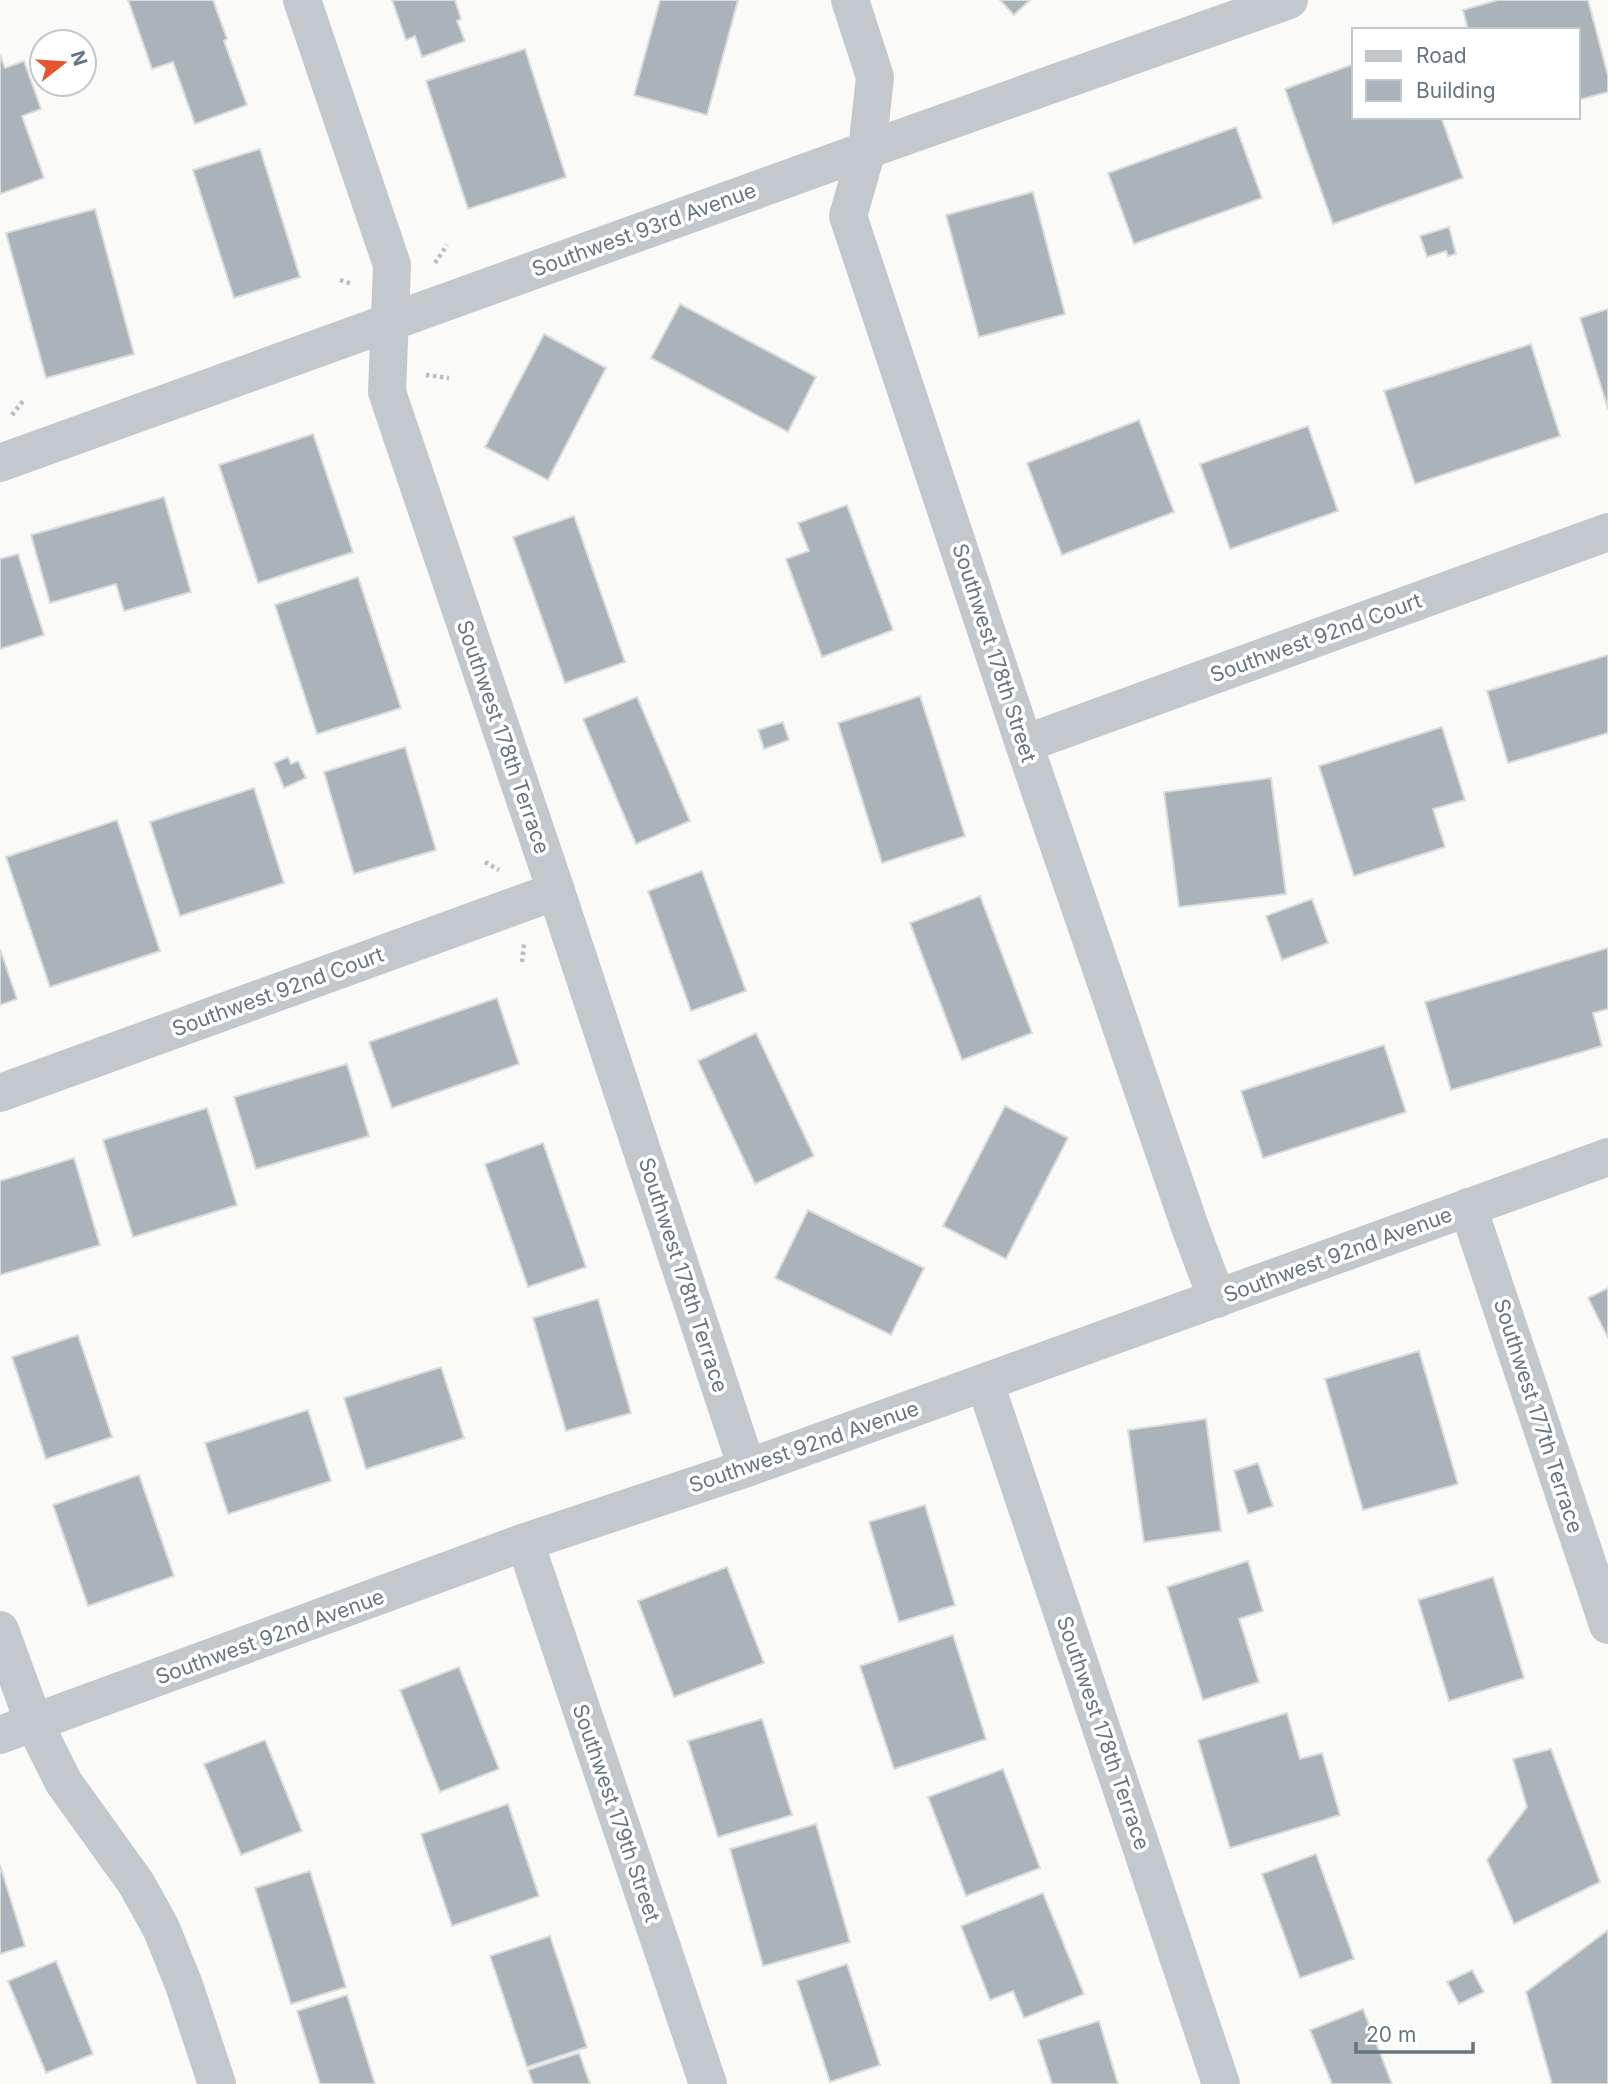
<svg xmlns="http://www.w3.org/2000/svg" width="1608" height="2084" font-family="Inter,sans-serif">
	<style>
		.building { fill: #aab3b9; stroke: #dcdcda; stroke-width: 2 }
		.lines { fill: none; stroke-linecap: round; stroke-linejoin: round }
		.path { stroke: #bbbfc2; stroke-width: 4.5; stroke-dasharray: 3.5 3.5; stroke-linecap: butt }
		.minor { stroke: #c3c8cc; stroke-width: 38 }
		.tertiary { stroke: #c3c8cc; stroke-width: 38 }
		.labels { text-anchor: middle; stroke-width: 7; stroke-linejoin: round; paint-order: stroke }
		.street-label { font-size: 21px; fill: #657683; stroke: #fff }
	</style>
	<rect width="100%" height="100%" fill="#fafaf8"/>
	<g class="building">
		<polygon points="128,0 213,0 227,39 224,41 247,105 195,124 173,62 152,69"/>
		<polygon points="392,0 455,0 461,19 457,21 465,41 422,57 415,36 406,40"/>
		<polygon points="660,0 738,0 707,115 634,95"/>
		<polygon points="1000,0 1030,0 1014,15"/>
		<polygon points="1498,0 1588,0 1608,76 1608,92 1578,100 1578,30 1468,30 1463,10"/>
		<polygon points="525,49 566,177 468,209 426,81"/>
		<polygon points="0,55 5,68 24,61 41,109 22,116 44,178 0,194"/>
		<polygon points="1354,64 1354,117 1441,117 1463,178 1333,224 1285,89"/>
		<polygon points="1236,127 1262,198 1134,244 1108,173"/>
		<polygon points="260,149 300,277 234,298 193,170"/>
		<polygon points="1033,192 1065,314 979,337 946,215"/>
		<polygon points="95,209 134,354 46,378 6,233"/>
		<polygon points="1449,227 1456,254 1448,256 1446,251 1427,257 1420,236"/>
		<polygon points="680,304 816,377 788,432 651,358"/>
		<polygon points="1608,309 1608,409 1580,318"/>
		<polygon points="544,334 606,368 548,480 485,447"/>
		<polygon points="1531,344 1560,436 1415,484 1384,391"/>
		<polygon points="1139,420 1174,512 1062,555 1027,463"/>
		<polygon points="1308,426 1338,511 1230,549 1200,464"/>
		<polygon points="313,434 353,552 258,583 219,465"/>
		<polygon points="164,497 191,592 124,611 116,584 50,603 31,535"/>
		<polygon points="847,505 893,630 822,657 786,559 809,551 798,523"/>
		<polygon points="574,516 625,662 565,683 513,537"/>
		<polygon points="18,554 44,635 0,649 0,559"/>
		<polygon points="358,577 401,708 317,734 275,605"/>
		<polygon points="1608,655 1608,733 1508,763 1487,691"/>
		<polygon points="920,696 965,836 882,863 838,723"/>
		<polygon points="637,697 690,821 636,844 583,719"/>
		<polygon points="783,722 789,740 764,749 758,730"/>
		<polygon points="1442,727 1465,800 1433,809 1445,847 1354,876 1319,766"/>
		<polygon points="405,747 436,850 354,874 324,772"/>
		<polygon points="288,757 291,764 298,761 306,778 284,788 274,763"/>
		<polygon points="1271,778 1286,894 1179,907 1164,792"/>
		<polygon points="254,788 284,883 180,916 150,822"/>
		<polygon points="117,820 160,951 50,987 6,857"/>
		<polygon points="702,871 746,991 691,1011 648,891"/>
		<polygon points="980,896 1032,1033 962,1060 910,923"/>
		<polygon points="1312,899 1328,943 1282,960 1266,916"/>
		<polygon points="1608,948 1608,1009 1593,1013 1602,1046 1451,1090 1425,1002"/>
		<polygon points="0,949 17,999 0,1005"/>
		<polygon points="497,998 519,1064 392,1108 369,1042"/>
		<polygon points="756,1033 814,1156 755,1184 698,1061"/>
		<polygon points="1384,1045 1406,1112 1263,1158 1241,1091"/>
		<polygon points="347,1064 369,1136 256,1169 234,1097"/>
		<polygon points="1005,1106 1068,1138 1006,1259 943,1226"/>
		<polygon points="207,1108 237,1205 133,1237 103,1140"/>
		<polygon points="543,1143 586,1267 528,1287 485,1164"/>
		<polygon points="74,1158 100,1245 0,1275 0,1181"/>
		<polygon points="808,1210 924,1268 891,1335 775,1278"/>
		<polygon points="1608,1288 1608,1338 1588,1298"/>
		<polygon points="598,1299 631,1413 566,1431 533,1318"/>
		<polygon points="78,1335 112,1437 46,1459 12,1357"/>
		<polygon points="1419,1351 1458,1484 1363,1510 1325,1379"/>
		<polygon points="441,1367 464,1438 366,1469 344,1398"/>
		<polygon points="308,1410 331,1481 228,1514 205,1443"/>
		<polygon points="1206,1419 1221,1531 1144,1542 1128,1430"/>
		<polygon points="1258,1463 1273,1506 1248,1514 1234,1471"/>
		<polygon points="139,1475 174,1576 88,1606 53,1505"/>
		<polygon points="925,1505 955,1605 899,1622 869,1522"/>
		<polygon points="1248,1561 1263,1611 1239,1619 1259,1682 1203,1700 1167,1587"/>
		<polygon points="727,1567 764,1663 674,1697 638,1601"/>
		<polygon points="1493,1577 1524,1678 1449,1701 1418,1600"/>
		<polygon points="953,1635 986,1739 894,1769 860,1666"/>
		<polygon points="459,1667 499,1769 440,1792 400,1690"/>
		<polygon points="1287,1713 1300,1759 1322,1753 1340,1815 1230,1848 1198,1740"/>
		<polygon points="762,1719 792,1815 718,1837 688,1741"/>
		<polygon points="265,1740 302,1831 241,1855 204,1764"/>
		<polygon points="1551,1749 1600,1882 1514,1924 1487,1860 1527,1807 1513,1759"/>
		<polygon points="1003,1769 1040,1868 966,1896 928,1797"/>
		<polygon points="508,1804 539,1896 452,1926 421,1834"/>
		<polygon points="816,1824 850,1942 763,1966 730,1849"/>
		<polygon points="1316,1854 1354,1959 1300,1978 1262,1874"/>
		<polygon points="0,1865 25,1946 0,1954"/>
		<polygon points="310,1871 346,1987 291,2004 255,1888"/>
		<polygon points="1043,1893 1084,1994 1024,2018 1013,1991 990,2000 961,1926"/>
		<polygon points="1608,1930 1608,2084 1552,2084 1526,1992"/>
		<polygon points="550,1936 587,2047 527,2067 490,1956"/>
		<polygon points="56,1961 93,2054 46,2073 8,1981"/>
		<polygon points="847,1964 880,2065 830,2082 797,1981"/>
		<polygon points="1472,1970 1484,1992 1459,2004 1447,1982"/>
		<polygon points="347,1995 375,2084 320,2084 297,2011"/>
		<polygon points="1363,2009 1392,2084 1332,2084 1310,2030"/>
		<polygon points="1099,2021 1118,2084 1052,2084 1038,2040"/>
		<polygon points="579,2053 590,2084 533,2084 528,2070"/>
	</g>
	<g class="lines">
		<g class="path">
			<polyline points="435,263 447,245"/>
			<polyline points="340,280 352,284"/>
			<polyline points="426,375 449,378"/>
			<polyline points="12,415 23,401"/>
			<polyline points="485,862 499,870"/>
			<polyline points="522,962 524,944"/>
		</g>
		<g class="minor">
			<polyline points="302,0 392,265 387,392 556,891 747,1468"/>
			<polyline points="850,0 875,77 867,150 848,216 1024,744 1190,1227 1217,1299"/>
			<polyline points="0,463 867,150 1289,0"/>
			<polyline points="1024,744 1608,532"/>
			<polyline points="0,1093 556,891"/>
			<polyline points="1468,1207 1608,1625"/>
			<polyline points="985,1383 1221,2084"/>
			<polyline points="525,1542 708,2084"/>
			<polyline points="0,1630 34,1723 64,1783 136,1883 161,1928 184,1985 217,2084"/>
		</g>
		<polyline class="tertiary" points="0,1735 525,1542 747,1468 1608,1157"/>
	</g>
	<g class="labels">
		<g class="street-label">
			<text transform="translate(644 230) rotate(-20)" y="7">Southwest 93rd Avenue</text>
			<text transform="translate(1316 638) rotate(-20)" y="7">Southwest 92nd Court</text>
			<text transform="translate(994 653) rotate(72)" y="7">Southwest 178th Street</text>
			<text transform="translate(503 737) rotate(71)" y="7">Southwest 178th Terrace</text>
			<text transform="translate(278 992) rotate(-20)" y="7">Southwest 92nd Court</text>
			<text transform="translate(1338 1255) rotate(-20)" y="7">Southwest 92nd Avenue</text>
			<text transform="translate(683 1275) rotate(72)" y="7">Southwest 178th Terrace</text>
			<text transform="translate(1538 1416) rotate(72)" y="7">Southwest 177th Terrace</text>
			<text transform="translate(804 1447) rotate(-19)" y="7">Southwest 92nd Avenue</text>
			<text transform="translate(270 1637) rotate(-20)" y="7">Southwest 92nd Avenue</text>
			<text transform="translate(1103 1733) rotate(71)" y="7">Southwest 178th Terrace</text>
			<text transform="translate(616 1813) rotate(71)" y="7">Southwest 179th Street</text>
		</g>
	</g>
	<rect x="1352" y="28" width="228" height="91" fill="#ffffff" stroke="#c1c8cd" stroke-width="2"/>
	<rect x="1366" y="51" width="35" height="10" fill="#c3c8cc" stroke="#c1c8cd" stroke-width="2"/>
	<text x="1416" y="63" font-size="21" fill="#657683">Road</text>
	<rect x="1366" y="80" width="35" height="21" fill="#aab3b9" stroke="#c1c8cd" stroke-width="2"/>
	<text x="1416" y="98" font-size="21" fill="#657683">Building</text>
	<g transform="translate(63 63) rotate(73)"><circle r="33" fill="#ffffff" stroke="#c1c8cd" stroke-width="2"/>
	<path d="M0-5L12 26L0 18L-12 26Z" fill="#e4572e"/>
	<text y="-10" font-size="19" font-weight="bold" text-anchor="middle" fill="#657683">N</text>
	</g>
	<path d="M1356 2042v10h117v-10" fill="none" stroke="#657683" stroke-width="3.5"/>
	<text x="1366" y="2042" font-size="21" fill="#657683" stroke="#ffffff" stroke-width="5" paint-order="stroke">20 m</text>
</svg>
